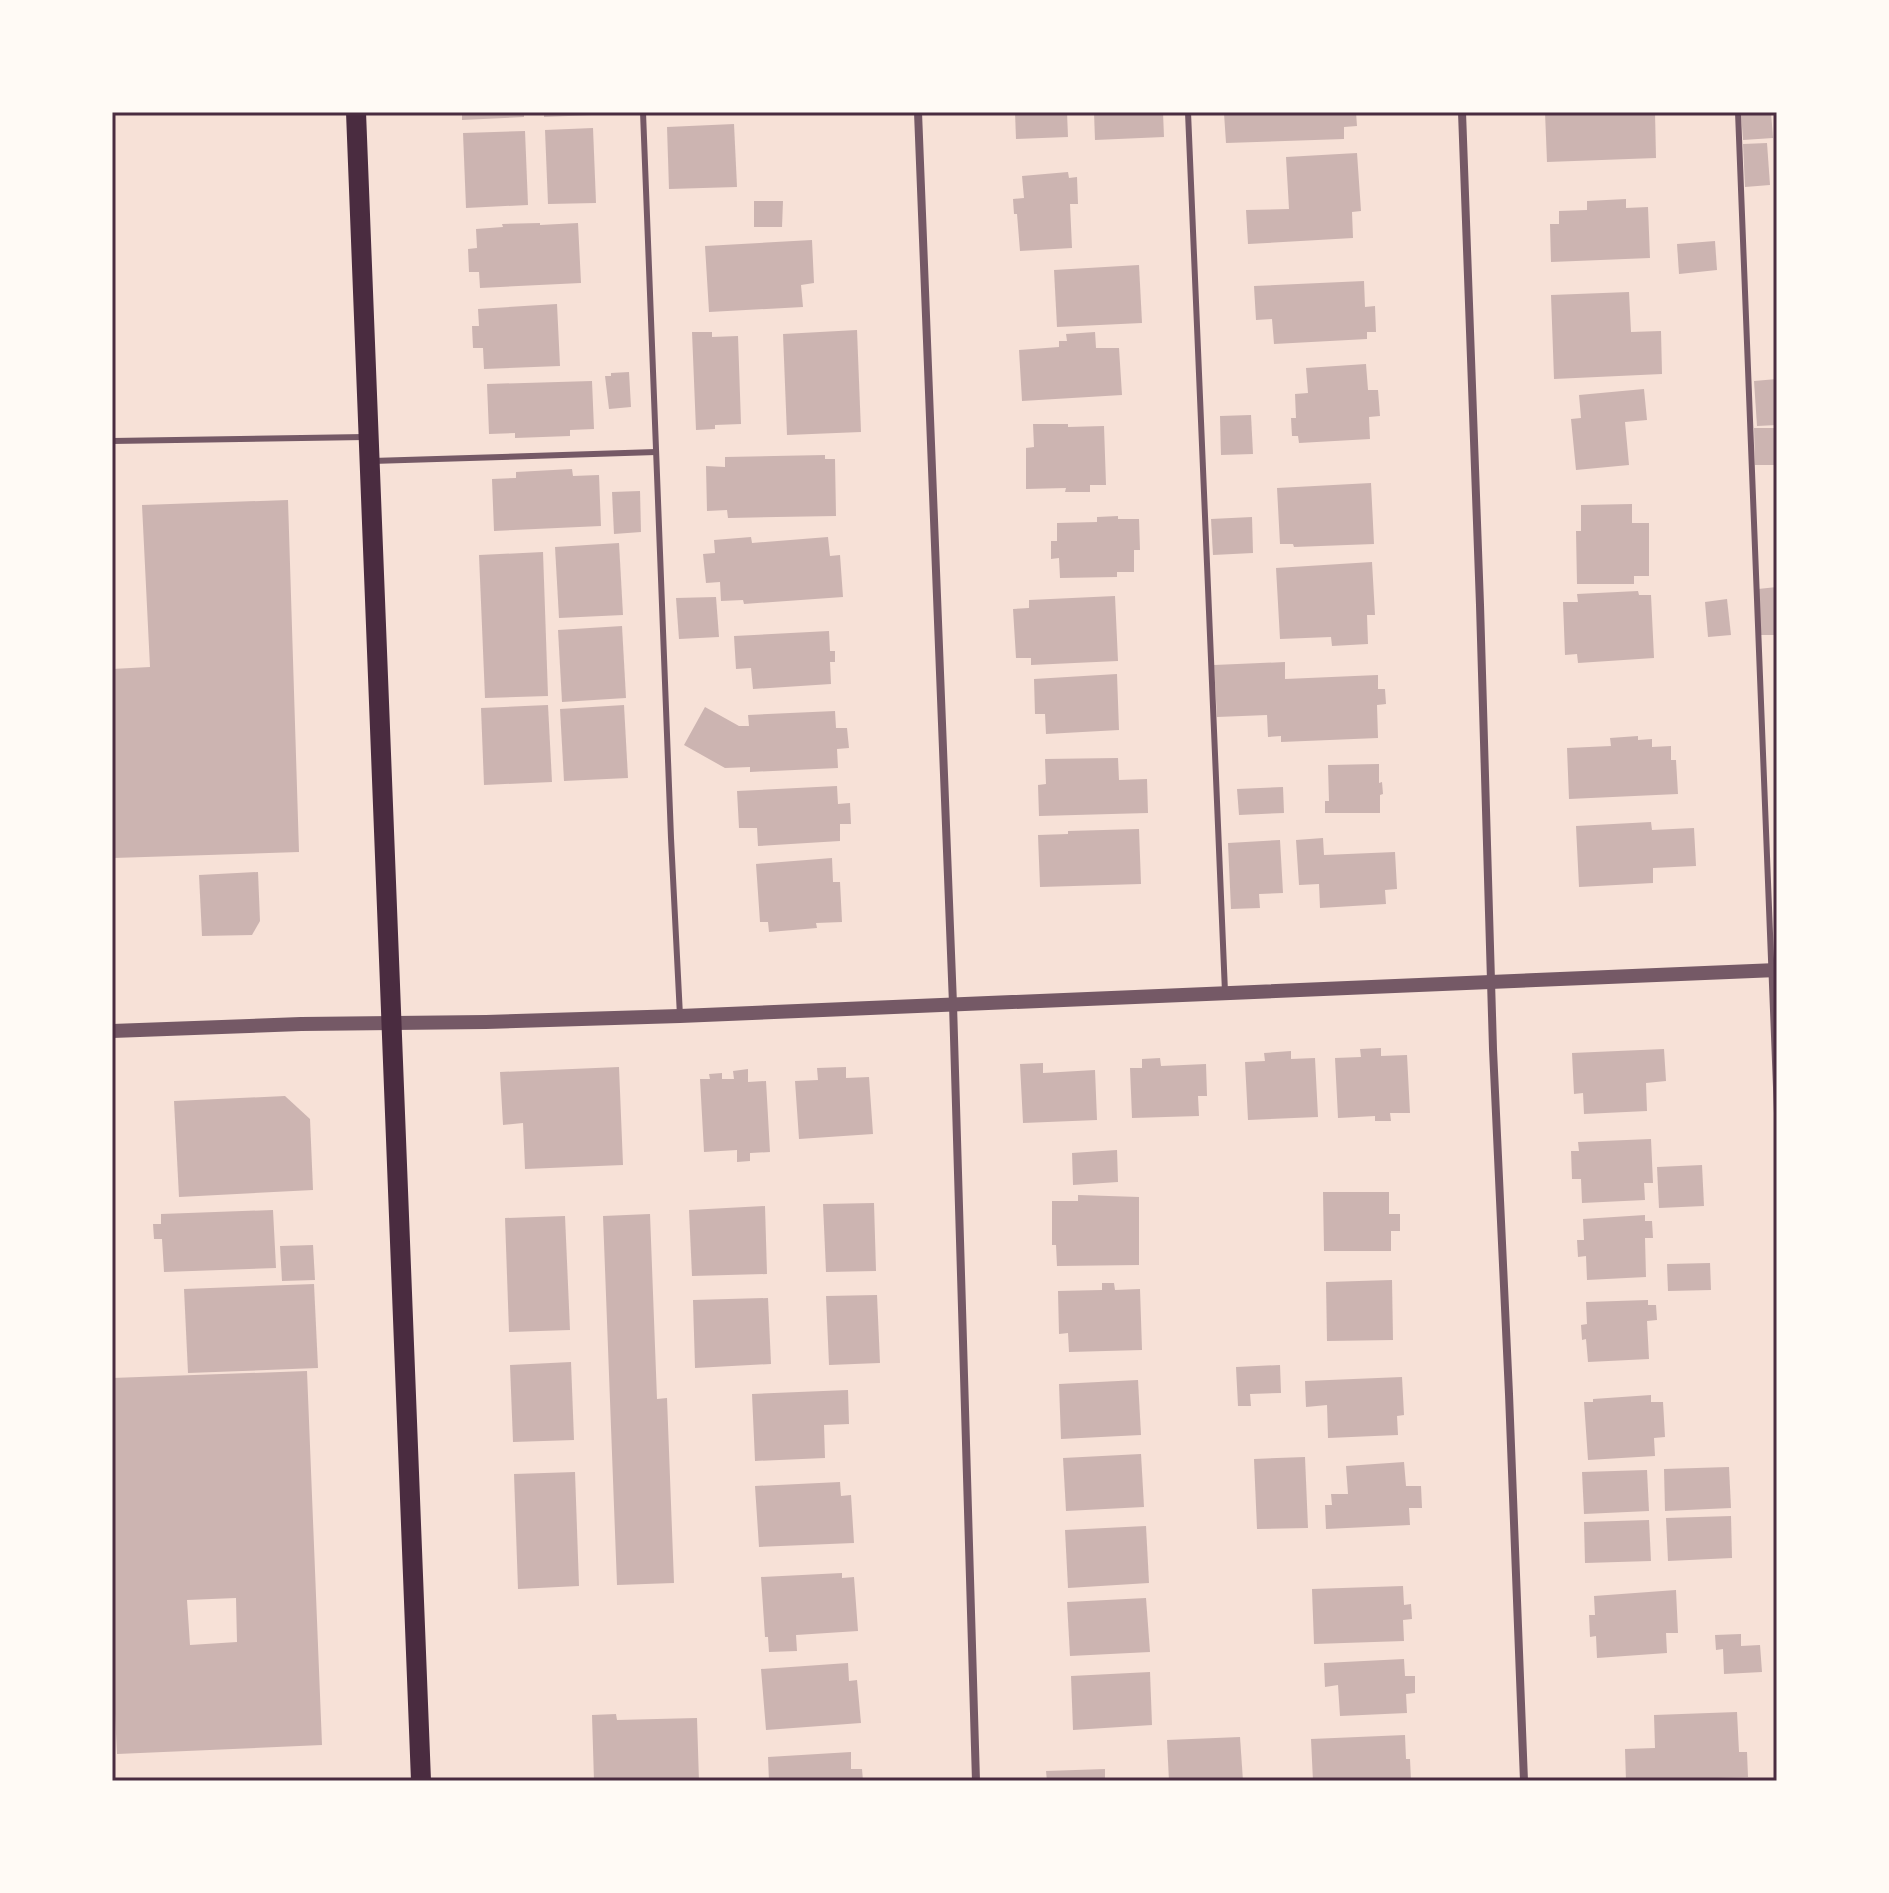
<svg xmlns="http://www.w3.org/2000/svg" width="1889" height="1893" font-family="'Noto Sans',sans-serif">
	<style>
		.building { fill: #ccb4b1; fill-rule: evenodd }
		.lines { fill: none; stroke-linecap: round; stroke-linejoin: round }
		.service { stroke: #755966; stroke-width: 6 }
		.minor { stroke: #755966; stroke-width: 8 }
		.tertiary { stroke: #755966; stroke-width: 14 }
		.primary { stroke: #4a2c40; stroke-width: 20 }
		.neatline { fill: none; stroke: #4a2c40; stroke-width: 3 }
	</style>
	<rect width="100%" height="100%" fill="#f7e1d7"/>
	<g class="building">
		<polygon points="462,112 524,112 524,117 462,120"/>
		<polygon points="544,112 592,112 592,115 544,117"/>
		<polygon points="1015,112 1067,112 1068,137 1016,139"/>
		<polygon points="1094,112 1163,112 1164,137 1095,140"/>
		<polygon points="1356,112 1357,126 1344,127 1344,139 1226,143 1224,113"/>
		<polygon points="1545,112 1655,112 1656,158 1547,162"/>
		<polygon points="1741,112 1771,112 1773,138 1743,140"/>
		<polygon points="734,124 737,187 669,189 667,127"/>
		<polygon points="593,128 596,203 548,204 545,130"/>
		<polygon points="525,131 528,205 466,208 463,133"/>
		<polygon points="1767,143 1770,185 1745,187 1743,144"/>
		<polygon points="1357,153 1361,211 1352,212 1353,238 1248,244 1246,210 1289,209 1286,157"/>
		<polygon points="1068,172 1069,178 1077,177 1078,204 1070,204 1072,248 1020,251 1017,214 1014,214 1013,199 1024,198 1022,176"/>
		<polygon points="1626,199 1626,208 1648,207 1650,258 1551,262 1550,224 1559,224 1559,211 1587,210 1587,201"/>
		<polygon points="754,201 783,201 782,227 754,227"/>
		<polygon points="540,223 540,225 578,223 581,283 480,288 479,272 469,272 468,249 477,248 476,229 503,227 502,224"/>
		<polygon points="812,240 814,283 801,285 803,307 709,312 705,246"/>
		<polygon points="1715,241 1717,270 1679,274 1677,244"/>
		<polygon points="1139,265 1142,323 1057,327 1054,270"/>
		<polygon points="1364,281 1365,307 1375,306 1376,332 1367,332 1367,339 1274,344 1272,319 1256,320 1254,286"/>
		<polygon points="1629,292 1631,332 1661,331 1662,374 1554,379 1551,295"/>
		<polygon points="557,304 560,366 484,369 483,348 473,348 472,326 479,326 478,309"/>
		<polygon points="857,330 861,432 787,435 783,334"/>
		<polygon points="692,332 712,332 712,337 738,336 741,424 715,425 715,429 696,430"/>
		<polygon points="1095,332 1096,348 1119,348 1122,395 1022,401 1019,350 1059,347 1059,341 1067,341 1066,334"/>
		<polygon points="1366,364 1368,390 1378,390 1380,416 1369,417 1370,439 1299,443 1298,436 1292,436 1291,418 1296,418 1295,394 1308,393 1306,368"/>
		<polygon points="629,372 631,407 609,409 605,376 611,376 611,373"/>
		<polygon points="1777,379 1777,425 1757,426 1754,381"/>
		<polygon points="592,381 594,429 570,430 570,436 515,438 515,433 489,434 487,384"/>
		<polygon points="1644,389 1647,420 1625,422 1629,465 1576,470 1571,419 1581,418 1579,395"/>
		<polygon points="1251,415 1253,454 1221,455 1220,416"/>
		<polygon points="1033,424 1068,424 1068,427 1104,426 1106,485 1090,485 1090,492 1065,492 1066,488 1026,489 1026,448 1034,447"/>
		<polygon points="1754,428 1776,428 1777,465 1755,465"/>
		<polygon points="825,455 825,459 835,459 836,516 728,518 727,510 707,511 706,466 725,467 725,457"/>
		<polygon points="572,469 573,476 599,475 601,526 494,531 492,479 516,478 516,472"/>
		<polygon points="1371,483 1374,544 1294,547 1293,544 1280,544 1277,488"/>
		<polygon points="640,491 641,532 614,534 612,492"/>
		<polygon points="288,500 299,852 113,858 112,669 150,667 142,505"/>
		<polygon points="1632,504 1632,523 1649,523 1649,576 1634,576 1634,584 1577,584 1576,531 1581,531 1581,505"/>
		<polygon points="1118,516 1118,519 1139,519 1140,550 1134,550 1134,572 1117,572 1117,577 1060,578 1059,558 1051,559 1051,541 1057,541 1057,523 1097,522 1097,517"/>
		<polygon points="1252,517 1253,553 1213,555 1211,519"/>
		<polygon points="751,537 752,543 828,537 830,556 840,555 843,597 744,604 743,600 721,601 720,582 706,583 703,554 715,553 714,540"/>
		<polygon points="619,543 623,615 559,618 555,547"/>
		<polygon points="543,552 548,696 485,698 479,555"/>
		<polygon points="1372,562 1375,615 1367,615 1368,644 1332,646 1331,637 1280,639 1276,568"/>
		<polygon points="1777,587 1777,635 1760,635 1758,589"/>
		<polygon points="1638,591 1639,595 1651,595 1654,658 1578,663 1577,654 1565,655 1563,602 1578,602 1577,594"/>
		<polygon points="1115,596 1118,661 1031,665 1031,658 1016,658 1013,609 1029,608 1029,600"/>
		<polygon points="716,597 719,637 679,639 676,598"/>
		<polygon points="1727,599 1731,635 1708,637 1705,602"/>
		<polygon points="622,626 626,698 562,702 558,630"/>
		<polygon points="829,631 830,651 835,651 835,662 830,662 831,684 753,689 751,668 736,669 734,636"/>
		<polygon points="1285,662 1285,679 1378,675 1378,689 1385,689 1386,704 1377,705 1378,738 1281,742 1281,736 1268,737 1267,715 1217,717 1214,665"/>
		<polygon points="1117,674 1119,730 1046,734 1045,714 1035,714 1034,679"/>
		<polygon points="548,705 552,782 484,785 481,708"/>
		<polygon points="624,705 628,778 564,781 560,709"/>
		<polygon points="705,707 739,726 749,726 748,715 835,711 836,728 847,728 849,748 837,749 838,768 750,772 750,767 725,768 684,745"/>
		<polygon points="1638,736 1638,740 1652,739 1652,747 1671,746 1671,760 1676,760 1678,794 1569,799 1567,748 1611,746 1610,738"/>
		<polygon points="1118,758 1119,780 1147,779 1148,813 1039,816 1038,785 1046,784 1045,759"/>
		<polygon points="1379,764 1379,783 1382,782 1383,794 1380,795 1380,813 1325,813 1325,801 1329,801 1328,765"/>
		<polygon points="837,786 838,804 850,803 851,824 840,824 840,841 758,846 757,828 739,828 737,791"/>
		<polygon points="1283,787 1284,813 1239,815 1237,789"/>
		<polygon points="1651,822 1652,830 1694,828 1696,866 1653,868 1653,883 1579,887 1576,826"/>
		<polygon points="1139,829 1141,884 1040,887 1038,835 1068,834 1068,831"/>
		<polygon points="1323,838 1324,855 1395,852 1397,889 1385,890 1386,904 1320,908 1319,884 1299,885 1296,840"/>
		<polygon points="1280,840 1283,893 1259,894 1260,908 1231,909 1228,843"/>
		<polygon points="832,858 833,882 840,882 842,922 816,923 817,928 769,932 768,922 760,922 756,864"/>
		<polygon points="258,872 260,921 252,935 202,936 199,875"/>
		<polygon points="1381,1048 1381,1056 1407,1055 1410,1113 1390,1113 1391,1121 1375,1121 1375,1116 1338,1118 1335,1058 1361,1057 1360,1049"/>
		<polygon points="1664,1049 1666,1081 1646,1083 1647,1111 1584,1114 1583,1093 1574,1094 1572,1053"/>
		<polygon points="1291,1051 1291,1059 1315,1058 1318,1117 1248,1120 1245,1062 1265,1061 1264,1053"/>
		<polygon points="1160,1058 1161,1066 1206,1064 1207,1096 1198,1096 1199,1116 1132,1118 1130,1068 1142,1068 1142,1059"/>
		<polygon points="1043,1063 1043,1073 1095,1070 1097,1120 1023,1123 1020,1064"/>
		<polygon points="619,1067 623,1165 525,1169 523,1123 503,1125 500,1072"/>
		<polygon points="846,1067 846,1078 869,1077 873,1134 799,1139 795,1081 818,1080 817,1068"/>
		<polygon points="748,1069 748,1082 766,1081 770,1152 750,1153 750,1161 737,1162 737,1150 704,1152 700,1079 710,1079 709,1074 722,1073 722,1079 734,1079 733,1071"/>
		<polygon points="285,1096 310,1119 313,1190 179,1197 174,1101"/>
		<polygon points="1651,1139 1653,1183 1644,1183 1645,1200 1582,1203 1581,1179 1572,1179 1571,1151 1579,1151 1578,1142"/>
		<polygon points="1117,1150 1118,1182 1073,1185 1072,1153"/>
		<polygon points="1702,1165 1704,1206 1659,1208 1657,1167"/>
		<polygon points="1323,1192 1389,1192 1389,1214 1400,1214 1400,1231 1391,1231 1391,1251 1324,1251"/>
		<polygon points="1078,1195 1139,1197 1139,1265 1057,1266 1056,1245 1052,1245 1052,1201 1078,1201"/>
		<polygon points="874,1203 876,1271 826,1272 823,1204"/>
		<polygon points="765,1206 767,1274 692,1276 689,1210"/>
		<polygon points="273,1210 276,1268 164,1272 162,1239 154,1239 153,1224 161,1224 161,1214"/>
		<polygon points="650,1214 657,1399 667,1398 674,1583 617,1585 603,1216"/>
		<polygon points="1645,1215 1645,1221 1652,1221 1653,1238 1645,1238 1646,1277 1587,1280 1586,1256 1578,1257 1577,1240 1584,1240 1583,1219"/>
		<polygon points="565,1216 570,1330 509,1332 505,1218"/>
		<polygon points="313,1245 315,1280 282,1281 280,1246"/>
		<polygon points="1710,1263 1711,1290 1668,1291 1667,1264"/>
		<polygon points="1392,1280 1393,1340 1327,1341 1326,1282"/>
		<polygon points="1102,1283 1114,1283 1115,1290 1140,1289 1142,1350 1069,1352 1068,1333 1059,1334 1058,1291 1102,1290"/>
		<polygon points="314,1284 318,1368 188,1373 184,1289"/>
		<polygon points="877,1295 880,1363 829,1365 826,1296"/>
		<polygon points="768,1298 771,1364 695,1368 693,1300"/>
		<polygon points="1648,1300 1648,1305 1656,1305 1657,1320 1647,1321 1649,1359 1588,1362 1586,1339 1582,1340 1581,1325 1587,1324 1586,1302"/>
		<polygon points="571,1362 574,1440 513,1442 510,1365"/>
		<polygon points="1280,1365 1281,1393 1250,1394 1251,1406 1238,1406 1236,1367"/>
		<path d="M307 1371 322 1745 117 1754 112 1653V1378ZM236 1598 237 1642 190 1645 187 1600Z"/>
		<polygon points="1402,1377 1404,1415 1397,1416 1398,1435 1328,1438 1327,1405 1306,1407 1305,1381"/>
		<polygon points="1138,1380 1141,1435 1061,1439 1059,1384"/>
		<polygon points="848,1390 849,1424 824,1425 825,1458 755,1461 752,1394"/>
		<polygon points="1651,1395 1651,1402 1663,1402 1665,1437 1654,1438 1655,1456 1588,1460 1584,1402 1593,1402 1593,1399"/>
		<polygon points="1141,1454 1144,1507 1066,1511 1063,1458"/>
		<polygon points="1305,1457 1308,1528 1257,1529 1254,1459"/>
		<polygon points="1404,1462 1406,1486 1421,1486 1422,1508 1409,1508 1410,1525 1326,1529 1325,1505 1332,1505 1331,1494 1348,1494 1346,1466"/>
		<polygon points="1729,1467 1731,1508 1665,1511 1664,1469"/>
		<polygon points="1647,1470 1649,1511 1584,1514 1582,1472"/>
		<polygon points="575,1472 579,1586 518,1589 514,1474"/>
		<polygon points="840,1482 841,1496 851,1495 854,1543 759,1547 755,1486"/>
		<polygon points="1731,1516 1732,1558 1668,1561 1666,1518"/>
		<polygon points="1649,1520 1651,1561 1585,1563 1584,1522"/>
		<polygon points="1146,1526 1149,1583 1068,1588 1065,1530"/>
		<polygon points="842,1573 842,1578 854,1577 858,1631 796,1635 797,1651 769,1652 768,1637 765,1637 761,1577"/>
		<polygon points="1403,1586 1404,1605 1411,1604 1412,1619 1403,1620 1404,1641 1314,1644 1312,1589"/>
		<polygon points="1676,1590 1678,1633 1666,1633 1667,1653 1597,1658 1596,1636 1590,1637 1589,1615 1595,1615 1594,1596"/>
		<polygon points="1146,1598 1150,1652 1070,1656 1067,1602"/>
		<polygon points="1741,1634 1741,1646 1760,1645 1762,1672 1724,1674 1723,1649 1716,1650 1715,1635"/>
		<polygon points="1404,1659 1405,1676 1415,1676 1415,1693 1406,1694 1407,1713 1340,1716 1338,1685 1325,1687 1324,1663"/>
		<polygon points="848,1663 849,1681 857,1680 861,1723 766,1730 761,1669"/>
		<polygon points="1150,1672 1152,1725 1073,1730 1071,1676"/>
		<polygon points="1737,1712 1739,1752 1747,1752 1748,1777 1626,1781 1625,1749 1655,1748 1654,1715"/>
		<polygon points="616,1714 617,1720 697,1718 699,1781 594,1781 592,1715"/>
		<polygon points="1405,1735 1406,1759 1410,1759 1411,1781 1313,1781 1311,1739"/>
		<polygon points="1240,1737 1243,1781 1169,1781 1167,1740"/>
		<polygon points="851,1752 851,1769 862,1769 863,1781 769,1781 768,1757"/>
		<polygon points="1105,1769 1105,1781 1047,1781 1046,1771"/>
	</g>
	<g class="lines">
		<g class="service">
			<polyline points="643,112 671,838 680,1016"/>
			<polyline points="1188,112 1225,992"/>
			<polyline points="1738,112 1777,1113"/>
			<polyline points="112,441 365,437"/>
			<polyline points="372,461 656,452"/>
		</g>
		<g class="minor">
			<polyline points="918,112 953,1004 976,1781"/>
			<polyline points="1462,112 1480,605 1493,1049 1509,1394 1524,1781"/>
		</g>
		<polyline class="tertiary" points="112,1031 301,1024 486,1022 680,1016 1777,970"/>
		<polyline class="primary" points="356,112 421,1781"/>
	</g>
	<rect width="1889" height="1893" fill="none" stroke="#fffaf5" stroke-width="228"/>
	<rect x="114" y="114" width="1661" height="1665" class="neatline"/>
</svg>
